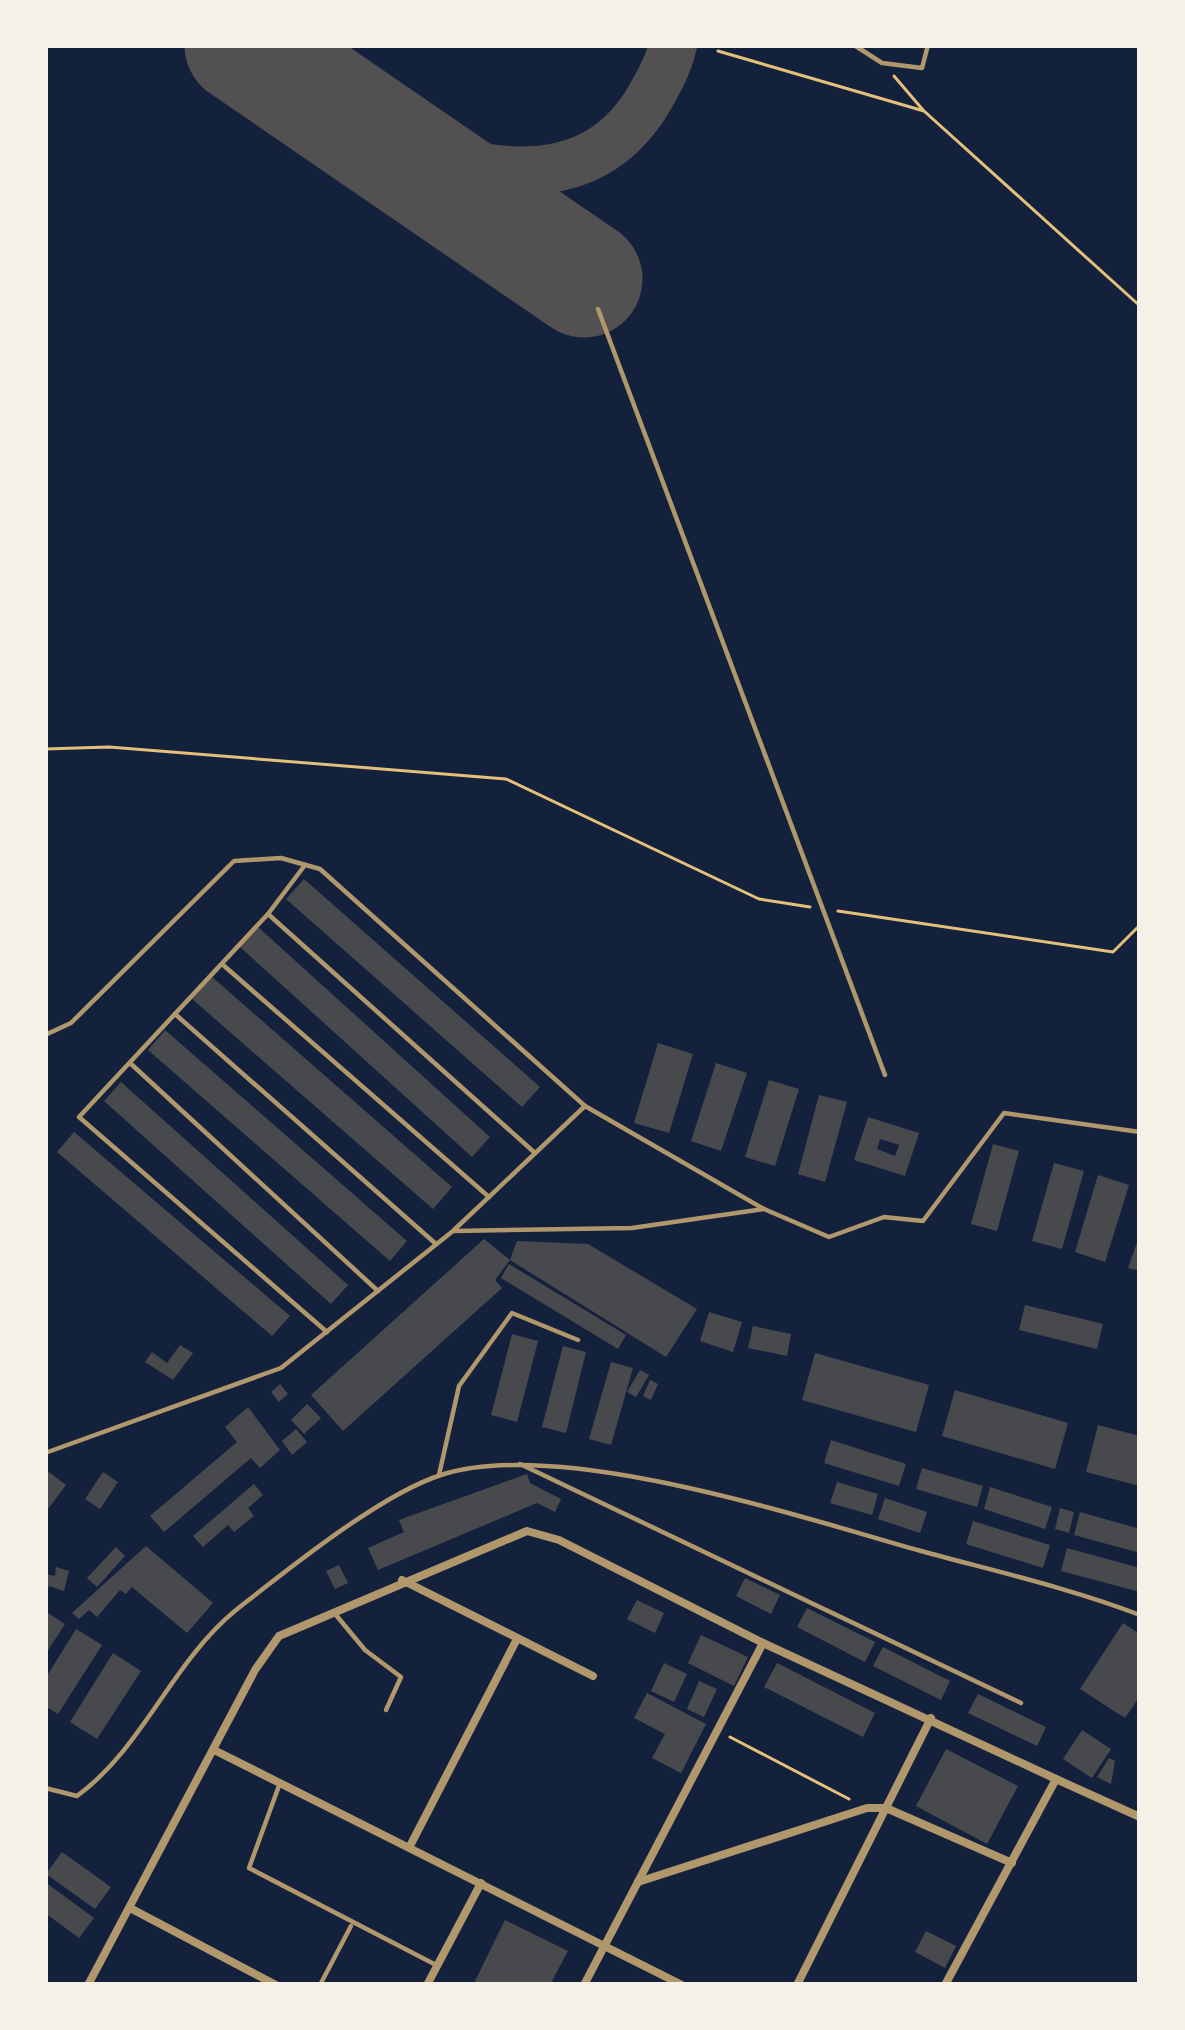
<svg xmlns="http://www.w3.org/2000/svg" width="1185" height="2030" font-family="'Playfair Display',serif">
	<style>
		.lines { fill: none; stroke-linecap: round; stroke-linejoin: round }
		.taxiway { stroke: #525050; stroke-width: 48 }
		.runway { stroke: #525050; stroke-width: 117 }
		.building { fill: #48494c; fill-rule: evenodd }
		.path { stroke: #e5c07b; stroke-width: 3 }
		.service { stroke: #b1986c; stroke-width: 4.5 }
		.minor { stroke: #b1986c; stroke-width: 8 }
	</style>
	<rect width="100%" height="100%" fill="#14213d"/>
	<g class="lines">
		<path class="taxiway" d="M370 132C463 170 581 206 646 104 657 85 668 67 673 45"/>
		<polyline class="runway" points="243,45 584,279"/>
	</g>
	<g class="building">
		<polygon points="304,879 540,1087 522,1107 286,899"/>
		<polygon points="258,927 490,1137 472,1157 240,947"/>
		<polygon points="211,976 452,1187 433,1209 191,998"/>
		<polygon points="165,1030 407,1241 390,1261 148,1050"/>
		<polygon points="658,1043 693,1054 669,1133 634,1123"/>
		<polygon points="716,1063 747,1073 721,1151 691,1141"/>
		<polygon points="769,1080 799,1089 775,1166 745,1157"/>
		<polygon points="121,1082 348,1285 331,1304 104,1101"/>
		<polygon points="819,1095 847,1102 825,1182 798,1174"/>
		<path d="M868 1117 919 1133 905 1176 854 1160ZM880 1139 899 1145 895 1156 877 1149Z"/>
		<polygon points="74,1132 290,1316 272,1336 57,1152"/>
		<polygon points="993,1144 1019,1151 997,1231 971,1224"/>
		<polygon points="1054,1163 1084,1171 1062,1249 1032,1241"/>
		<polygon points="1098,1175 1129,1185 1105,1262 1075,1252"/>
		<polygon points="1140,1234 1140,1271 1128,1268"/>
		<polygon points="484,1239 510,1260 495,1280 502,1288 343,1431 311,1395"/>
		<polygon points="517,1241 588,1244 697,1309 666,1357 510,1260"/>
		<polygon points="509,1264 626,1335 618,1349 501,1278"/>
		<polygon points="1025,1305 1103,1324 1097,1349 1019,1330"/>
		<polygon points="709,1312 742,1322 733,1352 700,1341"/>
		<polygon points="753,1326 791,1334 787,1356 748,1348"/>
		<polygon points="512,1334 538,1341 517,1422 491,1415"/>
		<polygon points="180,1345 193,1353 173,1380 145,1362 152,1352 167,1363"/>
		<polygon points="563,1346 586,1352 566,1433 542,1427"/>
		<polygon points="815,1353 929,1385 916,1432 802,1400"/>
		<polygon points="611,1362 633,1368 611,1445 589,1439"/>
		<polygon points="640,1370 649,1375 636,1397 627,1392"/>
		<polygon points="650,1380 658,1384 651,1400 643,1396"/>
		<polygon points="280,1384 288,1394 279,1402 271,1392"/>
		<polygon points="955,1390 1068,1423 1055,1469 942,1436"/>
		<polygon points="307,1404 321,1418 304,1434 291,1420"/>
		<polygon points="248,1407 280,1450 260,1468 251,1458 164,1532 150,1516 237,1442 225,1427"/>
		<polygon points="1098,1425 1140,1436 1140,1486 1086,1472"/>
		<polygon points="296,1429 307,1442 292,1455 282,1441"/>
		<polygon points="831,1440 906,1464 899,1486 824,1463"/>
		<polygon points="922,1468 983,1486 977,1507 916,1489"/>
		<polygon points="49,1472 66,1485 45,1513 45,1477"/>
		<polygon points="103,1472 118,1482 100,1509 85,1499"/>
		<polygon points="527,1474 530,1483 561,1499 555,1512 537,1503 378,1570 368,1548 404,1532 399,1520"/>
		<polygon points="837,1482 878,1494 872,1515 830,1503"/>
		<polygon points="254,1484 263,1495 248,1508 254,1516 234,1532 228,1525 203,1547 193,1536"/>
		<polygon points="990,1487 1052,1507 1045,1529 984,1509"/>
		<polygon points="885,1498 927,1512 920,1533 878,1519"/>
		<polygon points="1060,1508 1074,1512 1069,1533 1055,1529"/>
		<polygon points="1080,1512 1140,1529 1140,1553 1074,1535"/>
		<polygon points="973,1521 1050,1545 1043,1568 966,1544"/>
		<polygon points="146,1546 213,1603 187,1633 132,1587 126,1594 120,1590 97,1617 89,1610 79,1619 72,1613"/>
		<polygon points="116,1547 125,1556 97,1587 87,1578"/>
		<polygon points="1067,1548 1140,1568 1140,1592 1061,1571"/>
		<polygon points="339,1565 348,1583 335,1589 326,1571"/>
		<polygon points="56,1567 69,1571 64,1591 49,1586 45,1597 45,1574 55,1576"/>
		<polygon points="745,1578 780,1595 771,1614 736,1596"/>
		<polygon points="637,1600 664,1613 655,1633 627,1619"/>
		<polygon points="807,1608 875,1642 865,1662 797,1627"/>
		<polygon points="45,1611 65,1624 45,1655"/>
		<polygon points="1123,1623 1140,1634 1140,1696 1125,1718 1080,1689"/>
		<polygon points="76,1629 102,1645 58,1714 45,1706 45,1679"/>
		<polygon points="701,1635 748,1657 734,1686 688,1663"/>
		<polygon points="883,1647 950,1681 941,1700 873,1666"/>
		<polygon points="113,1653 141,1671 97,1739 70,1722"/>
		<polygon points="664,1663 687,1674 674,1702 651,1691"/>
		<polygon points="777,1663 875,1713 863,1737 764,1687"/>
		<polygon points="699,1681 717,1689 704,1717 687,1709"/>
		<polygon points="647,1693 706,1724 681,1773 652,1758 665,1734 634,1718"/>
		<polygon points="978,1694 1046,1727 1037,1746 968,1713"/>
		<polygon points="1082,1730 1111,1749 1092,1778 1063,1759"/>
		<polygon points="946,1749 1018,1786 987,1844 916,1806"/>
		<polygon points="1109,1758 1115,1761 1111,1784 1097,1777"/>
		<polygon points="62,1852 111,1887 95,1909 46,1874"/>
		<polygon points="45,1882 94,1918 79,1938 45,1913"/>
		<polygon points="505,1920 568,1951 552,1981 560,1985 473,1985"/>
		<polygon points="926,1931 956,1946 945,1968 915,1952"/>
	</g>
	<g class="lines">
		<g class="path">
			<polyline points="718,51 924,111 1140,306"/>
			<polyline points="894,76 923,110"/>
			<polyline points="45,749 109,747 506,779 759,899 810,907"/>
			<polyline points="838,911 1113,952 1140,925"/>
			<polyline points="730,1737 849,1799"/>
		</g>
		<g class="service">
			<polyline points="854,45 882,63 922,68 928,45"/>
			<polyline points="598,309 885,1075"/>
			<polyline points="305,865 268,914 535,1153"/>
			<polyline points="268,914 79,1117 327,1332"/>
			<polyline points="222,964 489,1197"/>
			<polyline points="175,1014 436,1244"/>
			<polyline points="45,1035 71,1023 234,861 281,858 320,869 585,1106 764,1209 829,1237 884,1217 923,1221 1004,1113 1140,1132"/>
			<polyline points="130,1063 378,1291"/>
			<polyline points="454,1230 585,1106"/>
			<polyline points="45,1453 281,1368 453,1231 632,1228 764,1209"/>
			<polyline points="520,1464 1021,1703"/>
			<polyline points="439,1475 459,1386 512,1313 578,1340"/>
			<polyline points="336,1615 365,1650 401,1677 386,1710"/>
			<polyline points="280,1783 249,1868 438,1966"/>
			<path d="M45 1788 77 1796C143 1748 172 1662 236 1610 287 1570 381 1494 441 1475 559 1437 800 1517 921 1551 994 1571 1070 1588 1140 1615"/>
			<polyline points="320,1985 351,1926"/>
		</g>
		<g class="minor">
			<polyline points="402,1580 593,1676"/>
			<polyline points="216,1751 682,1985"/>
			<polyline points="1056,1779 1140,1817"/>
			<polyline points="410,1846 517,1639"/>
			<polyline points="638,1882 867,1808 886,1808 1012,1863"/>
			<polyline points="130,1908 276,1985"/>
			<polyline points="88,1985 255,1670 279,1636 527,1531 559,1540 763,1643 1056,1779 945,1985"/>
			<polyline points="427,1985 481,1883"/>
			<polyline points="584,1985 763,1643"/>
			<polyline points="797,1985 931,1718"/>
		</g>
	</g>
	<rect width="1185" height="2030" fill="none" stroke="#f6f1e7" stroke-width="96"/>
</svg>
